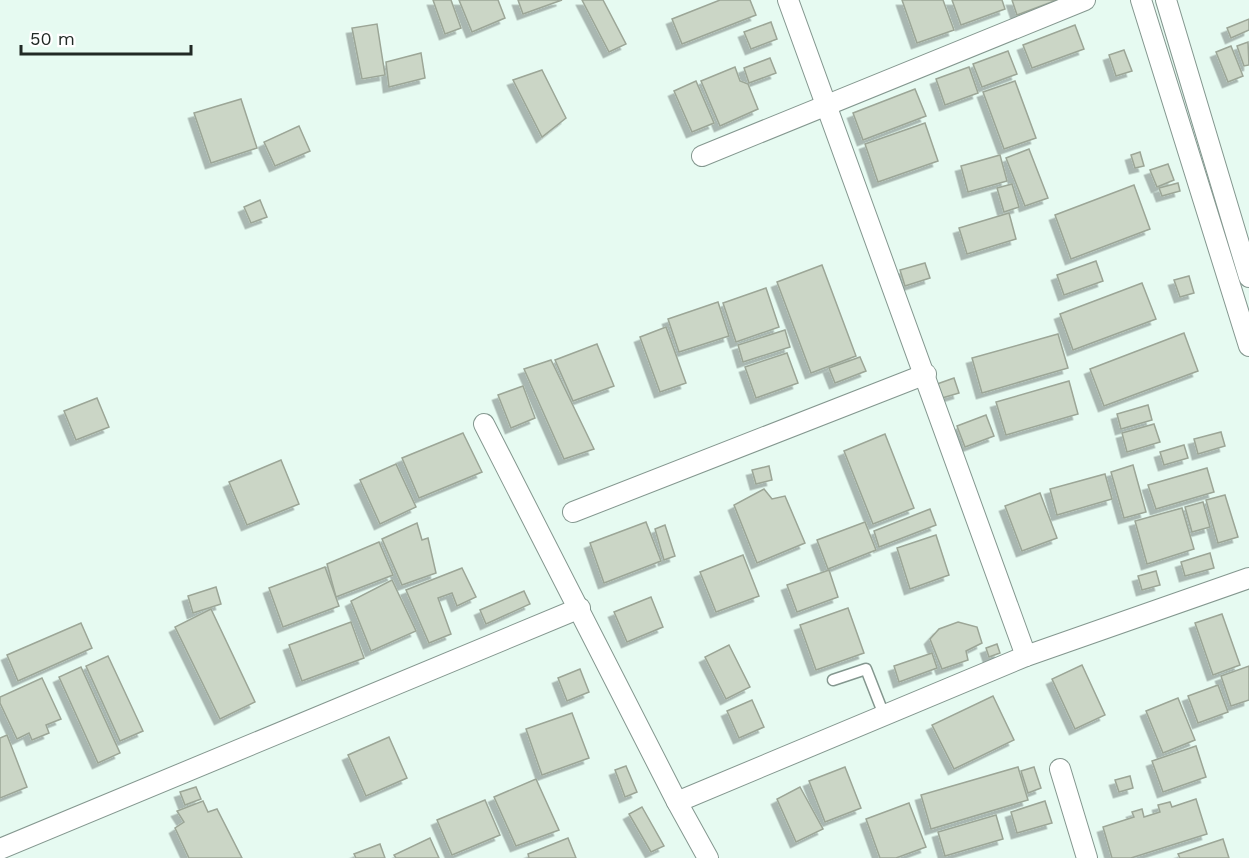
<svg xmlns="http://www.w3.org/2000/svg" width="1249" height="858" font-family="'Work Sans',sans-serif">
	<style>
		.building { fill: #cbd6c6; stroke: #9ca697; stroke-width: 1.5; filter: url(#shadow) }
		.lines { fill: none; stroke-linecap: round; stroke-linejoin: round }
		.service-casing { stroke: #84978f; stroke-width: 13 }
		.minor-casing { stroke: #84978f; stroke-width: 22 }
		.service { stroke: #fff; stroke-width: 10 }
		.minor { stroke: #fff; stroke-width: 20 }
	</style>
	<defs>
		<filter id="shadow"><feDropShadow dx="-5.5" dy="5.5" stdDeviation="0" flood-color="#0004"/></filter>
	</defs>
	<rect width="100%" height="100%" fill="#e6faf1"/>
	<g class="building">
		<polygon points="433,0 451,0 461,28 445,34"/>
		<polygon points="459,0 498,0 505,18 472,32"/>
		<polygon points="518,0 562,0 523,14"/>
		<polygon points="582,0 603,0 626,44 609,52"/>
		<polygon points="720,0 750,0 756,15 682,44 672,19"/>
		<polygon points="902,0 943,0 954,30 917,43"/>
		<polygon points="952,0 1002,0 1005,9 961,25"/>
		<polygon points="1012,0 1057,0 1017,15"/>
		<polygon points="1249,19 1249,30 1231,38 1227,28"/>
		<polygon points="771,22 777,39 751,49 744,32"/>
		<polygon points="377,24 385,75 362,79 352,28"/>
		<polygon points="1075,25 1084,49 1032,68 1023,45"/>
		<polygon points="1248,42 1249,65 1244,66 1237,46"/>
		<polygon points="1231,46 1243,76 1228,82 1216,52"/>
		<polygon points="1124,50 1132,71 1116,76 1109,55"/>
		<polygon points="1008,51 1017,74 982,87 973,64"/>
		<polygon points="421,53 425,78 389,87 386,62"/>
		<polygon points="770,58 776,73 749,83 744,68"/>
		<polygon points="735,67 740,81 748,84 758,109 720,126 701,81"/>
		<polygon points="969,67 978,93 945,105 936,79"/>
		<polygon points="542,70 566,118 542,137 513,80"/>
		<polygon points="696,81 714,123 692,132 674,91"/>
		<polygon points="1015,81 1036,138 1004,149 983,92"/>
		<polygon points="915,89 926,116 863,140 853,113"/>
		<polygon points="241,99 257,148 211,163 194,113"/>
		<polygon points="925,123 938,161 878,182 865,144"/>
		<polygon points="299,126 310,151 275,166 264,142"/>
		<polygon points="1029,149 1048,198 1025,206 1006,158"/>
		<polygon points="1140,152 1144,166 1135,168 1131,155"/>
		<polygon points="1000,155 1007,181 968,192 961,166"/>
		<polygon points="1168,164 1174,180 1157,187 1150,170"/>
		<polygon points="1178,183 1180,191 1162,196 1159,188"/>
		<polygon points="1012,184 1019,207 1004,212 997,188"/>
		<polygon points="1134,185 1150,229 1071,259 1055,215"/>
		<polygon points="260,200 267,217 251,223 244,207"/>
		<polygon points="1009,213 1016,239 967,254 959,228"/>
		<polygon points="1096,261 1103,281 1064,295 1057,275"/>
		<polygon points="925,263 930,278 905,286 900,270"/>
		<polygon points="822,265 856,356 811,373 777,282"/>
		<polygon points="1189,276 1194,293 1180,297 1174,280"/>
		<polygon points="1142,283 1156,319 1073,350 1060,314"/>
		<polygon points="766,288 779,327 736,342 723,303"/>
		<polygon points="718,302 729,336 679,352 668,319"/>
		<polygon points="666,327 686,383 660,392 640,337"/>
		<polygon points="785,330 790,347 743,362 738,345"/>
		<polygon points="1184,333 1198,371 1104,406 1090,369"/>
		<polygon points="1058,334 1068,368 982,393 972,358"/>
		<polygon points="597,344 614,386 573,401 555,360"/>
		<polygon points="787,353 798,383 756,398 745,367"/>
		<polygon points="860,357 866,371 835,383 829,368"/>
		<polygon points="551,360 594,449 564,459 524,369"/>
		<polygon points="954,378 959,393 942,398 937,384"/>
		<polygon points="1069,381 1078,414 1006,435 996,402"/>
		<polygon points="523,386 535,418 511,428 498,395"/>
		<polygon points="97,398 109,427 76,440 64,411"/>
		<polygon points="1148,405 1152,420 1121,429 1117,414"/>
		<polygon points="986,415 994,436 965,447 957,426"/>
		<polygon points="1154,424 1160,442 1127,452 1122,433"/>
		<polygon points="1221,432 1225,446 1198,454 1194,439"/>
		<polygon points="463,433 482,472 419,498 402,458"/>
		<polygon points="885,434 914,508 873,524 844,451"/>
		<polygon points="1184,445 1188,458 1164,465 1160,452"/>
		<polygon points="281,460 299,504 247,525 229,482"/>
		<polygon points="396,464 416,507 380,524 360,480"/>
		<polygon points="1133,465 1146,512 1124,518 1111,472"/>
		<polygon points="769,466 772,480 756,484 752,470"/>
		<polygon points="1207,468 1214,492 1156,509 1148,485"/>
		<polygon points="1105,474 1112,499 1057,515 1050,489"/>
		<polygon points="764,489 772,499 785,496 805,543 757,563 734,505"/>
		<polygon points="1040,493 1057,538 1022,551 1005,506"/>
		<polygon points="1225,495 1238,537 1218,543 1206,500"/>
		<polygon points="1203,502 1210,527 1192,532 1185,507"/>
		<polygon points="1182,508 1194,549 1147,564 1135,521"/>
		<polygon points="930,509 936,525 879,547 874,531"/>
		<polygon points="646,522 661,561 604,583 590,543"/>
		<polygon points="865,522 876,550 828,569 817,540"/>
		<polygon points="417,523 422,540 428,538 436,573 402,585 382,539"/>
		<polygon points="665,525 675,556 664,560 655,529"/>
		<polygon points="936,535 949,575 910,589 897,548"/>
		<polygon points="379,542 393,575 336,597 327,564"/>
		<polygon points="1210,553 1214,568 1185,576 1181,562"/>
		<polygon points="743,555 759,596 716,612 700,572"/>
		<polygon points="325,567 339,606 283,627 269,588"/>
		<polygon points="462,568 476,597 457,606 452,593 438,598 451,634 429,643 406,590"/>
		<polygon points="829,570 838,597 797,612 787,585"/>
		<polygon points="1156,571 1160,585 1142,590 1138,576"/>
		<polygon points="392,580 416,631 371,651 351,601"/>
		<polygon points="216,587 221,604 193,613 188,596"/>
		<polygon points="524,591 530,604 486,624 480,610"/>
		<polygon points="651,597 663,627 627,642 614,612"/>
		<polygon points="848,608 864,653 816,670 800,625"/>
		<polygon points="211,609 255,702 220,719 175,627"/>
		<polygon points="1222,614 1240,665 1213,675 1195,623"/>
		<polygon points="351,622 364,658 302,681 289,645"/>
		<polygon points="958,622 977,627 982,643 966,651 968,660 942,669 930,639 939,629"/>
		<polygon points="81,623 92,648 18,681 7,655"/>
		<polygon points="997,644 1000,653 989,657 986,648"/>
		<polygon points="729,645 750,687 726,699 705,657"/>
		<polygon points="932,653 937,668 899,682 894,666"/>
		<polygon points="108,656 143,731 120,741 86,666"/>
		<polygon points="1082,665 1105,715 1075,729 1052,679"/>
		<polygon points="1249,666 1249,700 1231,706 1221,676"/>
		<polygon points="81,667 120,753 98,763 59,677"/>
		<polygon points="580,669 589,692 567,701 558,678"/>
		<polygon points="42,678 61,719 46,725 49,733 32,740 29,733 17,739 0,703 0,697"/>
		<polygon points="1218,685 1228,712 1198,723 1188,696"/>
		<polygon points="993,696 1014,740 954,769 932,725"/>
		<polygon points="1178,698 1195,740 1163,753 1146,711"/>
		<polygon points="752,700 764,727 739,738 727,711"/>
		<polygon points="572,713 589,758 542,775 526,729"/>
		<polygon points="7,735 27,787 0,798 0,738"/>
		<polygon points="389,737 407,778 366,796 348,755"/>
		<polygon points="1196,746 1206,777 1163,792 1152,761"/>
		<polygon points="626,766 637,792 625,797 615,770"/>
		<polygon points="845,767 861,808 825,822 809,781"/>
		<polygon points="1018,767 1028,800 931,829 921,795"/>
		<polygon points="1034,767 1041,788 1028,793 1021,771"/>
		<polygon points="1130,776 1133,788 1119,792 1115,780"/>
		<polygon points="536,779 559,830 516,846 494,797"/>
		<polygon points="196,787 201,799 185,805 180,792"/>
		<polygon points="800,787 823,829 796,842 777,799"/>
		<polygon points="1196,799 1207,834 1131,858 1112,858 1103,827 1134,817 1132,812 1142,809 1144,817 1160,812 1158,805 1170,802 1172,807"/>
		<polygon points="485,800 500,835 452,855 437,820"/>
		<polygon points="203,801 208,812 217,809 242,858 189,858 175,828 184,822 177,811"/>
		<polygon points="1045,801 1052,823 1017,833 1011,812"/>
		<polygon points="909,803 926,847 896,858 880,858 866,819"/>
		<polygon points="642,807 664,846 651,852 629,814"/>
		<polygon points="996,815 1003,839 945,856 938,832"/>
		<polygon points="430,838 439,858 396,858 394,855"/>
		<polygon points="568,838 576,858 529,858 528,854"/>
		<polygon points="1223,839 1229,858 1180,858 1178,854"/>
		<polygon points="380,844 385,858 356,858 354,854"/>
	</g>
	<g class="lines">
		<g class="service-casing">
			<polyline id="service" points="833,680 866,669 884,715"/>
		</g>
		<g class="minor-casing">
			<g id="minor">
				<polyline points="788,0 1026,656"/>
				<polyline points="1141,0 1249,346"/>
				<polyline points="1166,0 1249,277"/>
				<polyline points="702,156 1085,0"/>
				<polyline points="484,424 677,802 708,858"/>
				<polyline points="573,512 926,374"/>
				<polyline points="1060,769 1087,858"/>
				<polyline points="677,802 1026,656 1249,578"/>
				<polyline points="0,849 580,608"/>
			</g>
		</g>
		<use href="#service" class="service"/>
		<use href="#minor" class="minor"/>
	</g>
	<path d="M21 45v9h170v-9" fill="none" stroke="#212925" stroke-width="3"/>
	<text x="30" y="45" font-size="18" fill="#212925" stroke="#ffffff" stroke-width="4.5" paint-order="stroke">50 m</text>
</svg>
